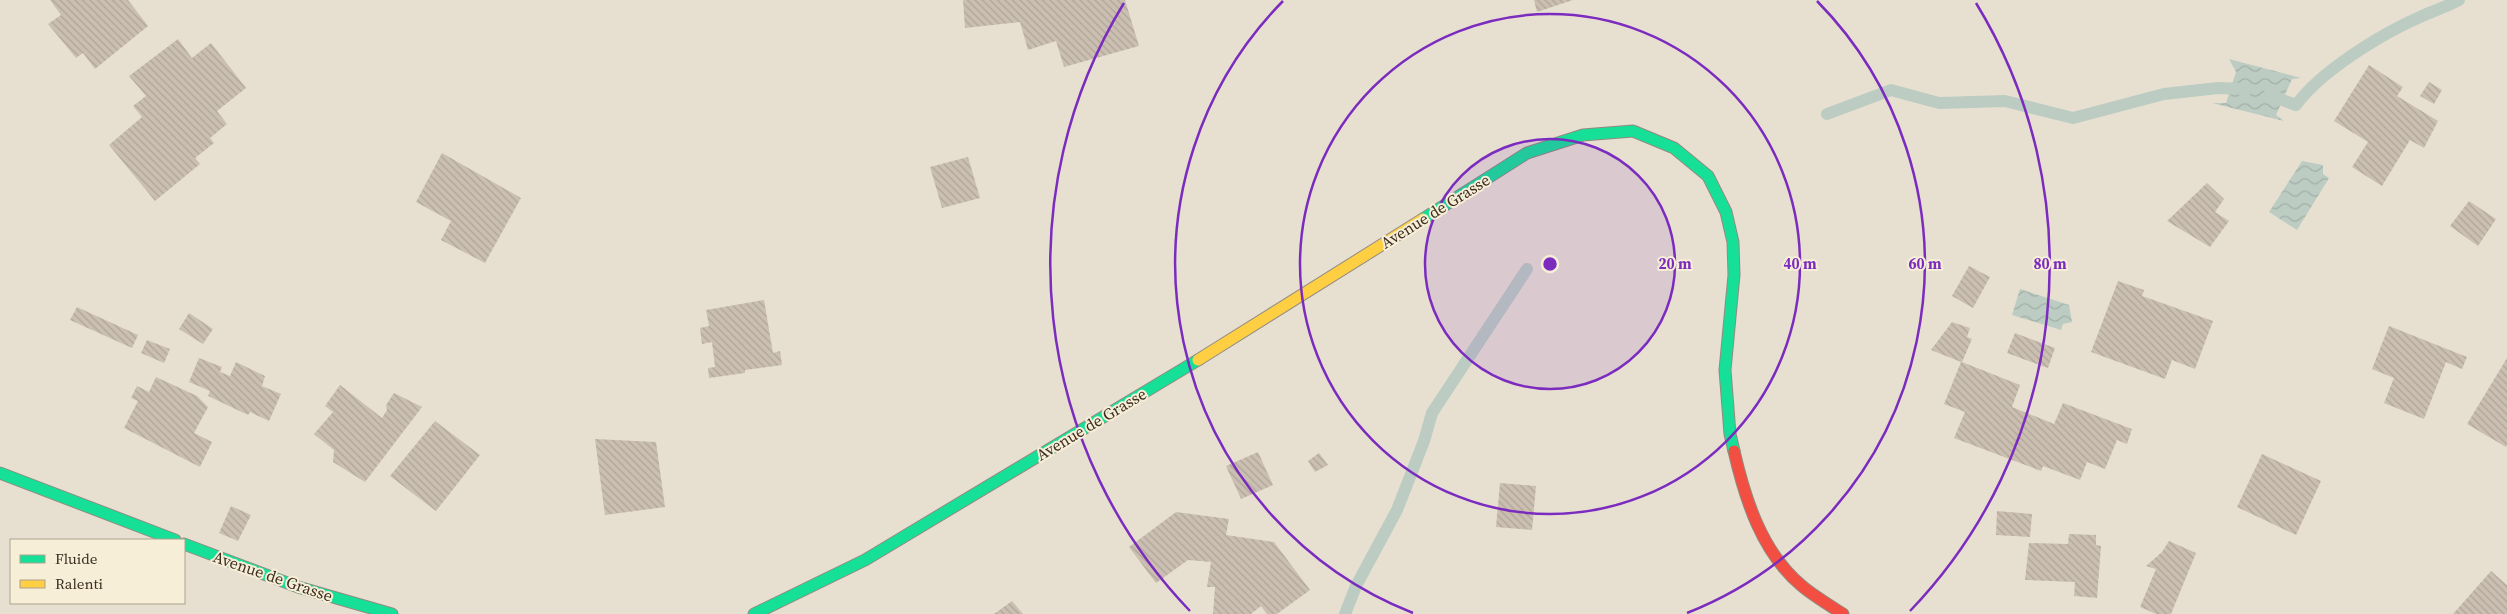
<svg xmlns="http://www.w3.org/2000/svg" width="2507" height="614" font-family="'Source Serif 4',serif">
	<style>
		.water { fill: url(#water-waves) }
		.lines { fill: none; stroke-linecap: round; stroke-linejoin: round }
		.stream { stroke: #bcccc2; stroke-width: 12 }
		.building { fill: url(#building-back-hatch) }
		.fast-casing { stroke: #928b80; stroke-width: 13 }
		.slow-casing { stroke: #928b80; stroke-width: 13 }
		.jam-casing { stroke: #928b80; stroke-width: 13 }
		.fast { stroke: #16e098; stroke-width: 11 }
		.slow { stroke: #ffcf43; stroke-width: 11 }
		.jam { stroke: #f24e42; stroke-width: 11 }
		.ring { fill: none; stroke: #7b2cbf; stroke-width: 2.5 }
		.labels { text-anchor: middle; stroke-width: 4; stroke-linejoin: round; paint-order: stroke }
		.street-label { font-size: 16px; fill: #3d2e20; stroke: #f7eed8 }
		.centre { fill: #7b2cbf; stroke: #f7eed8; stroke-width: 2.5 }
		.ring-label { font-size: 15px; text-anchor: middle; font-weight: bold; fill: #7b2cbf; stroke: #f7eed8; stroke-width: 4; stroke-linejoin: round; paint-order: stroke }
	</style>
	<defs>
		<pattern id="water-waves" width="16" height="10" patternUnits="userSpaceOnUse" patternTransform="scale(1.25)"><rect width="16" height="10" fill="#bcccc2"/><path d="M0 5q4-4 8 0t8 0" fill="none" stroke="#a2b0a6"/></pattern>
		<pattern id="building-back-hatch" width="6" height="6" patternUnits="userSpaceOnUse" patternTransform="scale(1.25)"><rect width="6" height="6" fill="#cbbfb2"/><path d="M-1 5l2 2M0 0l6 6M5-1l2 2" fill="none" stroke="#afa499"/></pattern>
	</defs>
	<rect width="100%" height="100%" fill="#e7e0d1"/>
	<g class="water">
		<polygon points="2229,59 2301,78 2292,79 2276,115 2284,121 2212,103 2226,103 2236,72"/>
		<polygon points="2302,161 2323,165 2323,174 2329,178 2297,230 2269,212"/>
		<polygon points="2020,289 2069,305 2072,322 2063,324 2061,330 2012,315"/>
	</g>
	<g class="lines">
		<g class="stream">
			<path d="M2269 95 2296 105C2321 71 2381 34 2420 17 2433 11 2446 7 2459 0"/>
			<polyline points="1827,114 1891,90 1939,103 2005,101 2073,118 2164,94 2218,88 2247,89"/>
			<polyline points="1345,614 1356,586 1397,510 1424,441 1432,413 1527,269"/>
		</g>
	</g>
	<g class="building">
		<polygon points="50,0 128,0 148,26 95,69 83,53 76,58 48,24 61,15"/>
		<polygon points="963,0 1125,0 1139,46 1064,67 1056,41 1028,50 1020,22 965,28"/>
		<polygon points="1534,0 1573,0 1537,12"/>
		<polygon points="178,39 192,58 211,43 246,88 217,111 227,124 210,138 214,143 195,158 200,164 155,201 109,145 142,117 133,106 146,96 129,76"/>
		<polygon points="2369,65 2403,87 2397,96 2438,121 2424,148 2410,140 2382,186 2352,167 2368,142 2334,121"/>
		<polygon points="2429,82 2442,90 2434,104 2420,96"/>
		<polygon points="442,153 521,198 485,263 441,240 451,221 416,202"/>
		<polygon points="968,157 980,198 942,208 930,167"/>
		<polygon points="2207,183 2224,199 2215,212 2229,221 2210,247 2167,221"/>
		<polygon points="2469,201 2496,219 2478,246 2450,226"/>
		<polygon points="1969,266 1990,277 1973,308 1952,296"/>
		<polygon points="2118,281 2144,290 2142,296 2213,321 2195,369 2172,360 2165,379 2091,352"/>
		<polygon points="764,300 773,353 780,351 782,365 745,370 745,373 709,378 708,368 715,367 712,342 702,344 700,328 709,326 706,310"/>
		<polygon points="77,307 138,335 132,348 70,320"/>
		<polygon points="189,313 213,329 203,344 179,329"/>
		<polygon points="1952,322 1970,328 1967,337 1972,339 1962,362 2020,385 2012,407 2054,424 2063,403 2132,429 2127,444 2117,440 2105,469 2087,462 2080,480 2043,466 2041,471 1954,438 1965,412 1944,404 1961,362 1931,350"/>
		<polygon points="2389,326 2467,357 2462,369 2446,362 2424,419 2384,403 2394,378 2372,369"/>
		<polygon points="2015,333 2055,348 2048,368 2007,353"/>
		<polygon points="147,340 170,349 164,363 141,353"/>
		<polygon points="199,358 222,367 220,372 230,376 236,362 265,376 262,386 281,394 269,421 250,412 248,415 208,396 210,391 189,382"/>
		<polygon points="2507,358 2507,445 2506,447 2467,424"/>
		<polygon points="156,377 197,396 208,407 194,433 212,442 200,467 124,428 138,401 131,398 137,386 149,392"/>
		<polygon points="340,385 382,418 387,410 386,405 394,393 422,407 365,482 333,462 334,450 314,434 333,412 325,406"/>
		<polygon points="435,421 480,455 436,511 390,476"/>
		<polygon points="595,439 656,442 665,507 605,515"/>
		<polygon points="1258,452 1273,485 1241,499 1226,466"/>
		<polygon points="1319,453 1328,465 1315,472 1308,461"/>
		<polygon points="2262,454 2321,481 2296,535 2237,507"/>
		<polygon points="1500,483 1536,486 1532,530 1496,527"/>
		<polygon points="231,506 251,515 238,541 219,533"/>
		<polygon points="1997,511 2032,514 2030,537 1996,535"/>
		<polygon points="1176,512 1229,519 1226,535 1274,542 1310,590 1277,614 1267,614 1261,606 1251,614 1213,614 1215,587 1207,587 1211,562 1188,560 1156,583 1129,547"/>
		<polygon points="2069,534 2096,535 2096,545 2101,546 2097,598 2074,596 2075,582 2025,580 2029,543 2068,544"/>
		<polygon points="2169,541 2196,553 2171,614 2156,614 2140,607 2156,569 2146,566 2162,552"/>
		<polygon points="2491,571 2507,585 2507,614 2453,614"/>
		<polygon points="1012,601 1023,614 994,614"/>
	</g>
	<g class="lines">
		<g class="fast-casing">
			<g id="fast">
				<polyline points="1423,219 1527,153 1583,135 1633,131 1674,148 1708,176 1726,212 1733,242 1734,275 1725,370 1730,434 1734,451"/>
				<polyline points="0,473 175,540"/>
				<polyline points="184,544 298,587 392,614"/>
				<polyline points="754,614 865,560 1198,360"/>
			</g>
		</g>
		<g class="slow-casing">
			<polyline id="slow" points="1198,360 1423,219"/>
		</g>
		<g class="jam-casing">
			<path id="jam" d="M1734 451C1745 499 1762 553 1802 586 1814 596 1829 605 1843 614"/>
		</g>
		<use href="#fast" class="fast"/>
		<use href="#slow" class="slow"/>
		<use href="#jam" class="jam"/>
	</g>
	<circle cx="1550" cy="264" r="125" fill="#7b2cbf" fill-opacity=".12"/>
	<g class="ring">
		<circle cx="1550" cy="264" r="125"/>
		<circle cx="1550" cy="264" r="250"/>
		<path d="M1413 613A375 375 0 0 1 1283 1M1817 1A375 375 0 0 1 1687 613"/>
		<path d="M1190 611A500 500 0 0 1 1124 3M1976 3A500 500 0 0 1 1910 611"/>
	</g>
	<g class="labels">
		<g class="street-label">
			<text transform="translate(1435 211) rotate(-32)" y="6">Avenue de Grasse</text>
			<text transform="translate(1091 424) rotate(-31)" y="6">Avenue de Grasse</text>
			<text transform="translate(273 576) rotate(19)" y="6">Avenue de Grasse</text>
		</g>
	</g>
	<circle cx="1550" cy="264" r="8" class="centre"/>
	<g class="ring-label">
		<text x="1675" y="269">20 m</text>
		<text x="1800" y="269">40 m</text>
		<text x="1925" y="269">60 m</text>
		<text x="2050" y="269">80 m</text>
	</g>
	<rect x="10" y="539" width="175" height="65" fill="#f7eed8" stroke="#ada18e"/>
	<rect x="20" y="555" width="25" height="8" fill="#16e098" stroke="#ada18e"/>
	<text x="55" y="564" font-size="15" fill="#3d2e20">Fluide</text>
	<rect x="20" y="580" width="25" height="8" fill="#ffcf43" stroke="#ada18e"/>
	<text x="55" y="589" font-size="15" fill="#3d2e20">Ralenti</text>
</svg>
